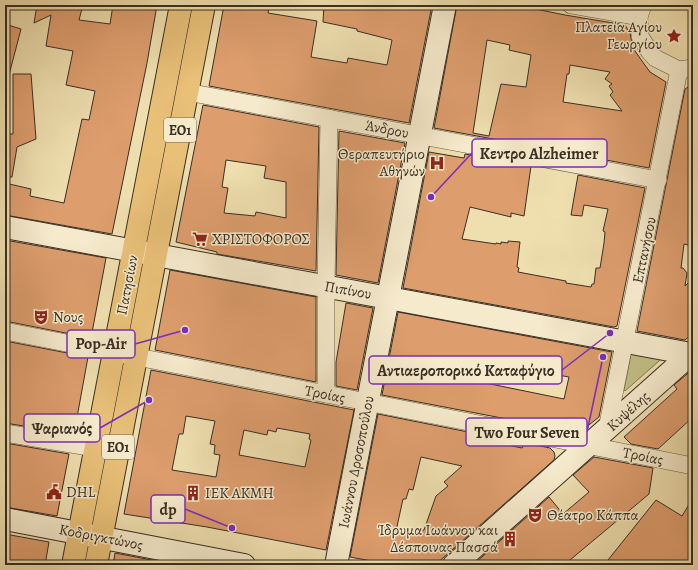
<svg xmlns="http://www.w3.org/2000/svg" width="698" height="570" font-family="Alegreya,serif">
	<style>
		.green { fill: #c1bf85; stroke: #7d7755 }
		.building { fill: #dd9d6d; stroke: #392f25; fill-rule: evenodd }
		.lines { fill: none; stroke-linecap: round; stroke-linejoin: round }
		.street-casing { stroke: #665b48; stroke-width: 18 }
		.secondary-casing { stroke: #392f25; stroke-width: 24 }
		.primary-casing { stroke: #392f25; stroke-width: 24 }
		.street { stroke: #f5eacb; stroke-width: 17 }
		.secondary { stroke: #f5eacb; stroke-width: 22 }
		.primary { stroke: #e8c078; stroke-width: 22 }
		.labels { text-anchor: middle; stroke-width: 3; stroke-linejoin: round; paint-order: stroke }
		.shield { fill: #f5eacb; stroke: #716757; stroke-width: 1 }
		.shield-label { font-size: 14px; font-weight: bold; fill: #392f25 }
		.poi-label { font-size: 15px; fill: #392f25; stroke: #f5eacb; text-anchor: start }
		.street-label { font-size: 15px; fill: #392f25; stroke: #f5eacb }
		.leader { fill: none; stroke: #7b2cbf; stroke-width: 1.5 }
		.callout-dot { fill: #7b2cbf; stroke: #f5eacb; stroke-width: 1.5 }
		.callout { fill: #f5eacb; stroke: #7b2cbf; stroke-width: 1.5 }
		.callout-label { font-size: 16px; text-anchor: middle; font-weight: bold; fill: #392f25 }
	</style>
	<rect width="100%" height="100%" fill="#efdfaf"/>
	<filter id="stains"><feTurbulence type="fractalNoise" baseFrequency=".005" numOctaves="4"/><feColorMatrix values="0 0 0 0 .2 0 0 0 0 .09 0 0 0 0 .02 0 0 0 .5 -.17"/></filter>
	<radialGradient id="worn" r=".72"><stop offset=".6" stop-color="#630" stop-opacity="0"/><stop offset="1" stop-color="#630" stop-opacity=".3"/></radialGradient>
	<polygon class="green" points="631,354 660,359 659,361 625,391 624,390"/>
	<g class="building">
		<polygon points="37,5 83,5 79,20 110,24 113,5 157,5 147,63 112,234 5,215 5,183 31,189 30,196 64,203 82,119 89,120 95,91 66,85 73,51 46,46 51,15 34,23"/>
		<polygon points="224,5 270,5 268,13 317,21 311,57 347,63 348,58 387,65 392,40 357,31 357,29 323,22 324,5 432,5 409,123 209,86"/>
		<path d="M457 5H516L565 15 625 25 630 33 633 48 642 61 650 72 666 82 649 168 434 128ZM487 40 510 45 509 50 531 55 526 87 501 84 489 136 473 133ZM570 65 610 72 605 79 612 84 609 86 613 92 610 95 622 111 563 102 567 74H569Z"/>
		<polygon points="5,24 21,29 9,75 5,74"/>
		<polygon points="13,74 31,74 36,139 17,147 12,177 5,177 5,134 13,134"/>
		<polygon points="693,84 693,238 692,246 684,244 681,268 683,268 687,273 685,286 693,278 693,333 685,340 637,331 685,89"/>
		<path d="M203 105 319 127 316 271 217 254V252L176 242ZM226 160 266 166 264 178 286 182V218L256 212 255 216 224 213 228 188 222 187Z"/>
		<polygon points="339,131 405,143 378,283 336,275"/>
		<polygon points="429,152 464,158 465,154 531,166 524,216 511,213 511,217 470,207 462,239 496,244 496,243 501,244 501,242 508,243 508,241 520,242 517,267 519,268 518,272 566,281 566,283 591,287 592,284 594,284 596,268 600,268 604,243 605,232 603,231 608,209 584,205 582,216 571,215 578,175 645,188 617,326 614,327 403,288"/>
		<polygon points="5,240 106,258 91,338 5,321"/>
		<polygon points="170,270 316,297 316,382 155,350"/>
		<polygon points="346,303 373,308 357,390 336,386 336,362"/>
		<path d="M398 312 612 352 599 417 580 432 507 419 382 395ZM470 359 569 377 564 399 466 379Z"/>
		<polygon points="5,341 88,357 74,434 5,423"/>
		<polygon points="693,369 693,417 658,449 631,444 624,437 677,389 674,385"/>
		<path d="M151 370 354 410 326 550 207 527 124 514ZM186 416 215 421 210 444 215 445 214 454 220 455 216 477 172 470 179 434H183ZM277 428 310 434 309 439 311 440 305 467 239 455 244 430 267 435 268 430 276 432Z"/>
		<path d="M378 414 503 439 502 444 522 448 525 443 550 448 554 452 555 456 554 460 435 565H393L350 557ZM421 457 462 466 444 482 448 486 436 496 424 530 396 531 403 499H406L409 489 413 490Z"/>
		<polygon points="5,443 69,454 57,516 5,507"/>
		<polygon points="594,457 653,468 649,494 564,565 473,565 549,497 563,514 589,492 573,475"/>
		<polygon points="693,498 693,565 604,565 656,500 682,516"/>
		<polygon points="5,534 49,542 45,565 5,565"/>
		<polygon points="115,553 157,561 156,565 113,565"/>
	</g>
	<g class="lines">
		<g class="street-casing">
			<g id="street">
				<polyline points="571,5 639,17"/>
				<polyline points="643,5 639,17 640,36 649,51 655,58 679,70 693,68"/>
				<polyline points="187,92 658,180"/>
				<polyline points="5,331 693,466"/>
				<polyline points="326,394 326,286 329,118"/>
				<polyline points="607,429 679,70"/>
				<polyline points="5,433 95,448"/>
			</g>
		</g>
		<g class="secondary-casing">
			<g id="secondary">
				<polyline points="5,227 691,354"/>
				<polyline points="5,519 244,565"/>
				<polyline points="336,565 445,5"/>
				<polyline points="454,565 693,352"/>
			</g>
		</g>
		<g class="primary-casing">
			<g id="primary">
				<polyline points="73,565 181,5"/>
				<polyline points="96,565 204,5"/>
			</g>
		</g>
		<use href="#street" class="street"/>
		<use href="#secondary" class="secondary"/>
		<use href="#primary" class="primary"/>
	</g>
	<defs>
		<g id="sight-bare" transform="scale(1.2)"><path d="M0-6L1.8-2.2L6-1.7L2.9 1.2L3.7 5.4L0 3.3L-3.7 5.4L-2.9 1.2L-6-1.7L-1.8-2.2Z" fill="#8f2418" stroke="#f5eacb" stroke-width="2.5" paint-order="stroke"/></g>
		<g id="hospital-bare" transform="scale(1.2)"><path d="M-5-5h3v3.5h4V-5h3V5h-3V1.5h-4V5h-3Z" fill="#8f2418" stroke="#f5eacb" stroke-width="2.5" paint-order="stroke"/></g>
		<g id="supermarket-bare" transform="scale(1.2)"><path d="M-6-5.5h2.5l.6 2H6L4.5 2H-2.5L-4.4-4H-6ZM-1.5 3.2a1.3 1.3 0 1 0 .1 0ZM3 3.2a1.3 1.3 0 1 0 .1 0Z" fill="#8f2418" stroke="#f5eacb" stroke-width="2.5" paint-order="stroke"/></g>
		<g id="theatre-bare" transform="scale(1.2)"><path d="M-5-5.5Q0-4 5-5.5V0Q5 5 0 6Q-5 5-5 0ZM-3.3-2.5H-1v1.5H-3.3ZM1-2.5H3.3v1.5H1ZM-2.8 1Q0 5.5 2.8 1Z" fill="#8f2418" stroke="#f5eacb" stroke-width="2.5" paint-order="stroke"/></g>
		<g id="civic-bare" transform="scale(1.2)"><path d="M-.6-6.5H3V-4.5H.6V-3L4-1V1h2V6H-6V1h2V-1L-.6-3ZM-1.2 2.5V6h2.4V2.5Z" fill="#8f2418" stroke="#f5eacb" stroke-width="2.5" paint-order="stroke"/></g>
		<g id="building-bare" transform="scale(1.2)"><path d="M-4-6H4V6H1V3H-1V6H-4ZM-2.5-4.3h1.7v1.8h-1.7ZM.8-4.3h1.7v1.8H.8ZM-2.5-1h1.7V.8h-1.7ZM.8-1h1.7V.8H.8Z" fill="#8f2418" stroke="#f5eacb" stroke-width="2.5" paint-order="stroke"/></g>
	</defs>
	<g fill-rule="evenodd">
		<use href="#sight-bare" x="674" y="36"/>
		<use href="#hospital-bare" x="437" y="163"/>
		<use href="#supermarket-bare" x="200" y="239"/>
		<use href="#theatre-bare" x="41" y="317"/>
		<use href="#civic-bare" x="54" y="492"/>
		<use href="#building-bare" x="193" y="493"/>
		<use href="#theatre-bare" x="535" y="515"/>
		<use href="#building-bare" x="510" y="539"/>
	</g>
	<g class="labels">
		<g class="shield">
			<rect x="164" y="118" width="32" height="24" rx="3"/>
			<rect x="102" y="435" width="32" height="24" rx="3"/>
		</g>
		<g class="shield-label">
			<text x="180" y="135">ΕΟ1</text>
			<text x="118" y="452">ΕΟ1</text>
		</g>
		<g class="poi-label">
			<text x="662" y="32" text-anchor="end">Πλατεία Αγίου<tspan x="662" dy="17">Γεωργίου</tspan></text>
			<text x="425" y="159" text-anchor="end">Θεραπευτήριο<tspan x="425" dy="17">Αθηνών</tspan></text>
			<text x="212" y="244">ΧΡΙΣΤΟΦΟΡΟΣ</text>
			<text x="53" y="322">Νους</text>
			<text x="66" y="497">DHL</text>
			<text x="205" y="498">ΙΕΚ ΑΚΜΗ</text>
			<text x="547" y="520">Θέατρο Κάππα</text>
			<text x="498" y="535" text-anchor="end">Ίδρυμα Ιωάννου και<tspan x="498" dy="17">Δέσποινας Πασσά</tspan></text>
		</g>
		<g class="street-label">
			<text transform="translate(387 129) rotate(11)" y="5">Άνδρου</text>
			<text transform="translate(644 250) rotate(-78)" y="5">Επτανήσου</text>
			<text transform="translate(127 285) rotate(-79)" y="5">Πατησίων</text>
			<text transform="translate(348 290) rotate(10)" y="5">Πιπίνου</text>
			<text transform="translate(325 394) rotate(11)" y="5">Τροίας</text>
			<text transform="translate(628 411) rotate(-42)" y="5">Κυψέλης</text>
			<text transform="translate(643 456) rotate(11)" y="5">Τροίας</text>
			<text transform="translate(356 462) rotate(-79)" y="5">Ιωάννου Δροσοπούλου</text>
			<text transform="translate(101 537) rotate(11)" y="5">Κοδριγκτώνος</text>
		</g>
	</g>
	<path class="leader" d="M431 197L472 153M185 330L135 344M610 333L562 370M149 400L100 428M603 357L587 432M232 528L185 509"/>
	<g class="callout-dot">
		<circle cx="431" cy="197" r="4"/>
		<circle cx="185" cy="330" r="4"/>
		<circle cx="610" cy="333" r="4"/>
		<circle cx="149" cy="400" r="4"/>
		<circle cx="603" cy="357" r="4"/>
		<circle cx="232" cy="528" r="4"/>
	</g>
	<g class="callout">
		<rect x="472" y="139" width="135" height="28" rx="4"/>
		<rect x="67" y="330" width="68" height="28" rx="4"/>
		<rect x="369" y="356" width="193" height="28" rx="4"/>
		<rect x="24" y="414" width="76" height="28" rx="4"/>
		<rect x="466" y="418" width="121" height="28" rx="4"/>
		<rect x="151" y="495" width="34" height="28" rx="4"/>
	</g>
	<g class="callout-label">
		<text x="539" y="159">Κεντρο Alzheimer</text>
		<text x="101" y="349">Pop-Air</text>
		<text x="466" y="376">Αντιαεροπορικό Καταφύγιο</text>
		<text x="62" y="434">Ψαριανός</text>
		<text x="527" y="438">Two Four Seven</text>
		<text x="168" y="515">dp</text>
	</g>
	<rect width="698" height="570" fill="none" stroke="#efdfaf" stroke-width="20"/>
	<rect x="6" y="6" width="686" height="558" fill="none" stroke="#392f25" stroke-width="2"/>
	<rect x="10" y="10" width="678" height="550" fill="none" stroke="#392f25"/>
	<rect width="100%" height="100%" filter="url(#stains)"/>
	<rect width="100%" height="100%" fill="url(#worn)"/>
</svg>
